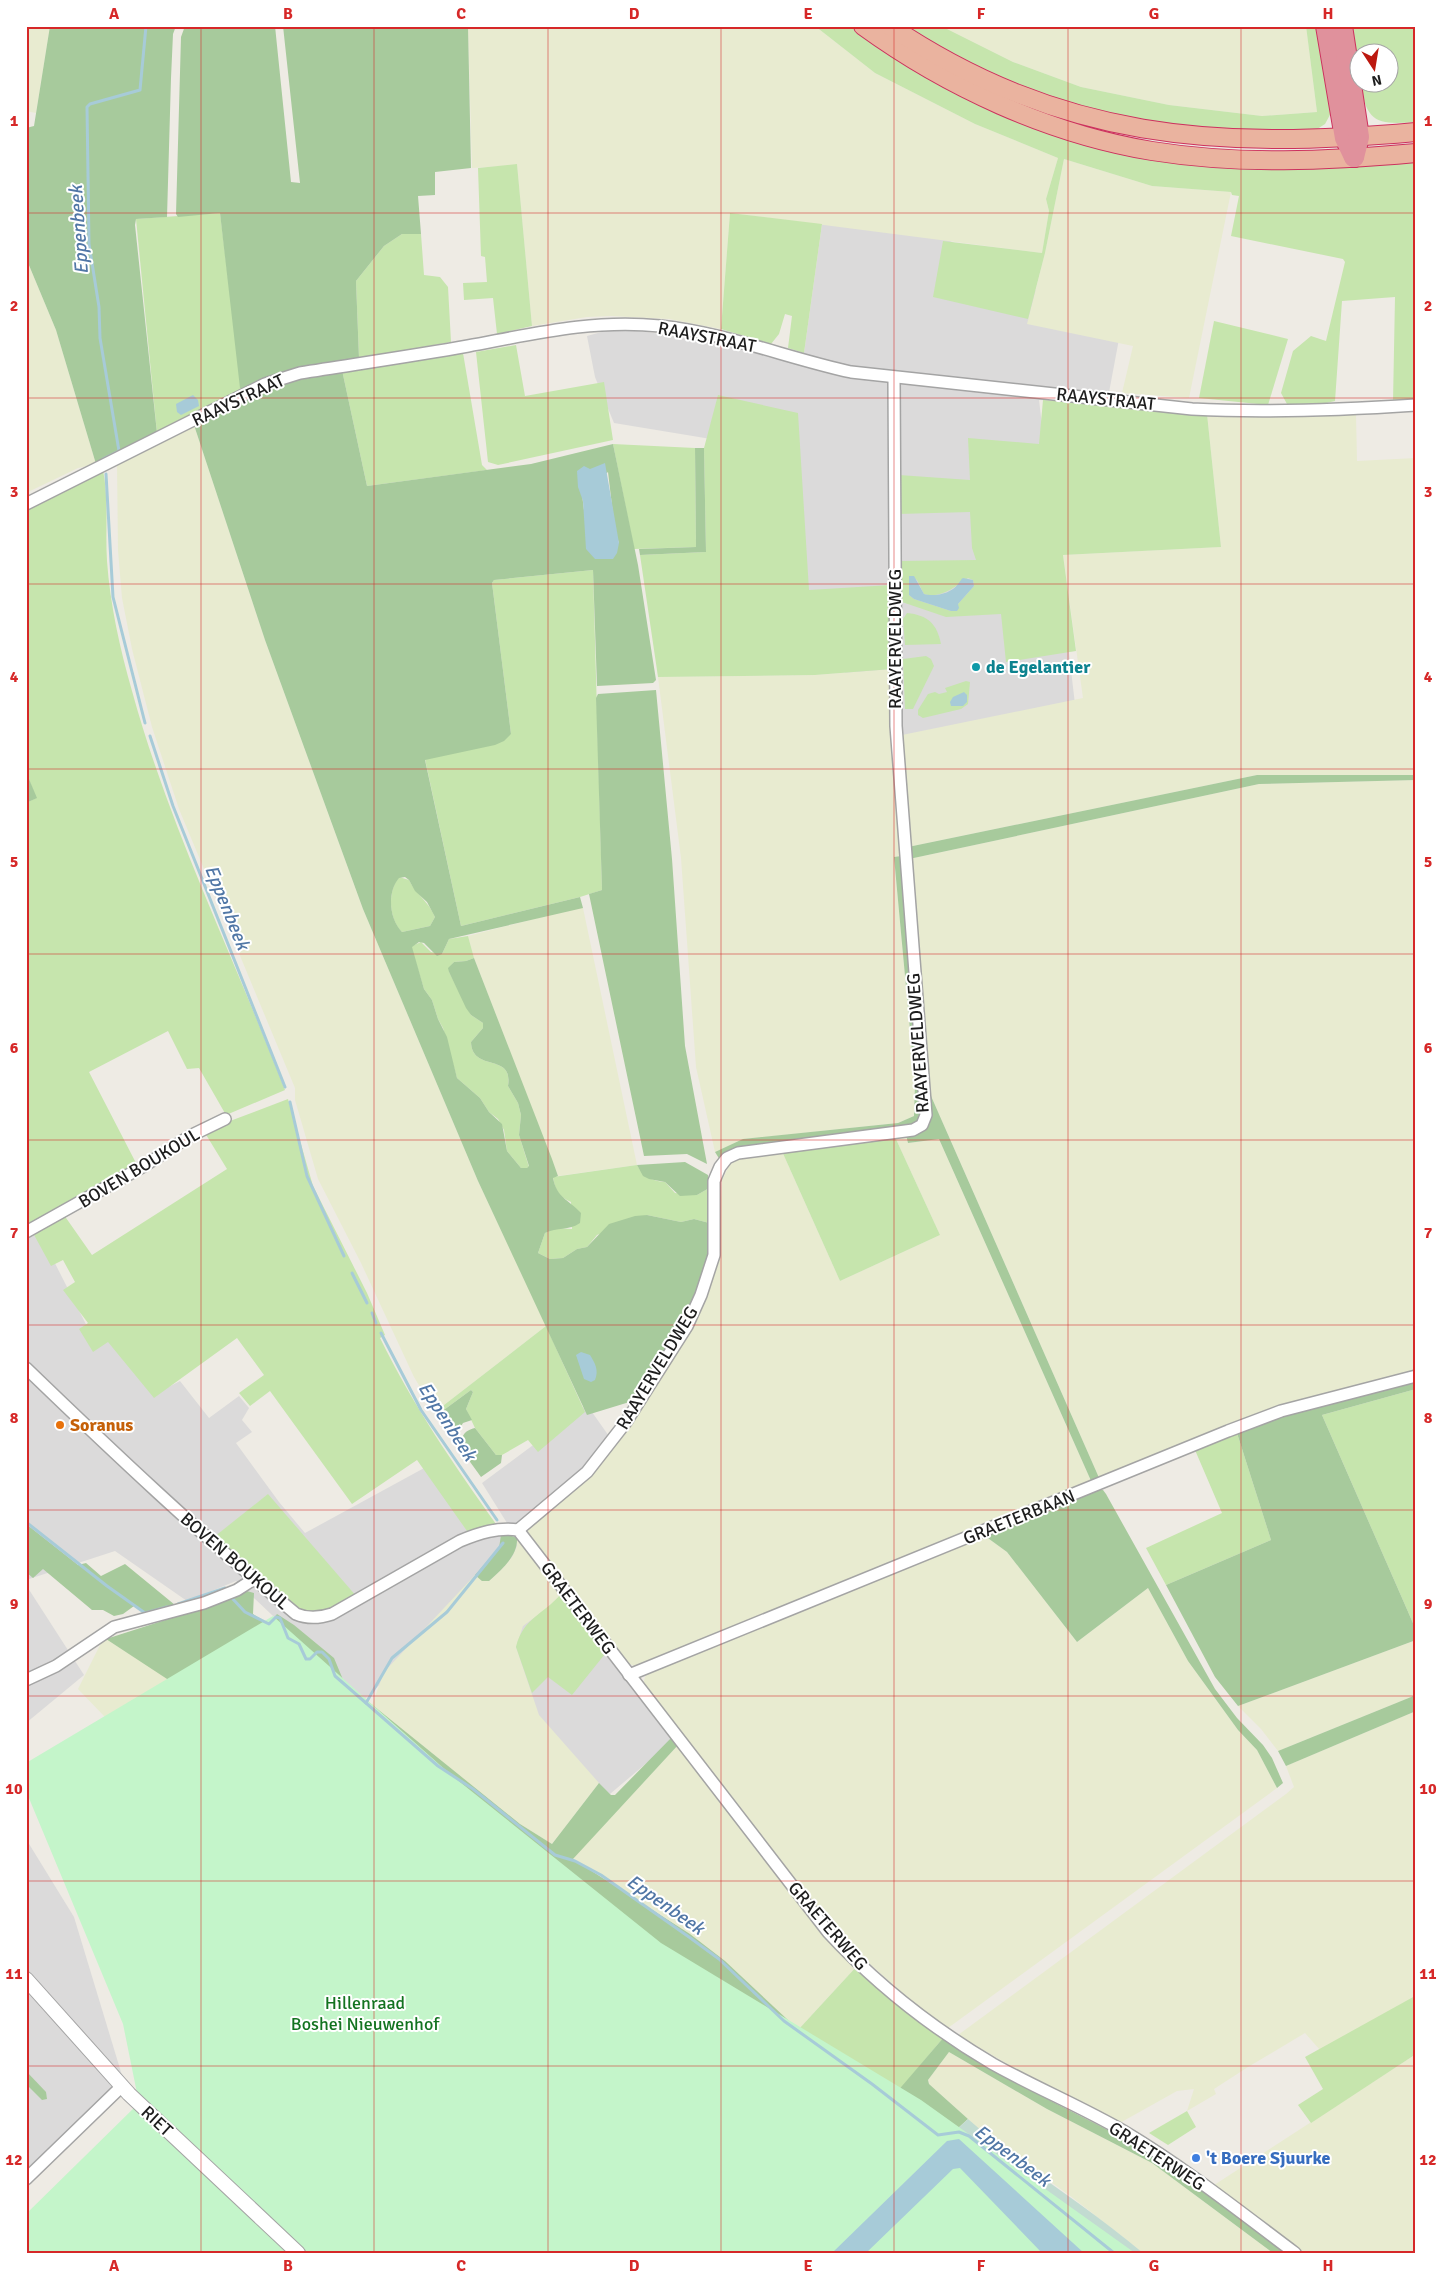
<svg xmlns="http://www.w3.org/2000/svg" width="1442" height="2279" font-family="Signika,sans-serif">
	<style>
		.residential { fill: #dbdada }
		.farmland { fill: #e8ebd0 }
		.grass { fill: #c6e5ad; fill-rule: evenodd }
		.forest { fill: #a7ca9c; fill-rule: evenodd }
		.wetland { fill: #c2dbd1 }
		.park { fill: #c4f5ca }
		.water { fill: #a7cbd8 }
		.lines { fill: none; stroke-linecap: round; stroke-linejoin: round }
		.stream { stroke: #a7cbd8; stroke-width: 3 }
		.minor-casing { stroke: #a4a4a4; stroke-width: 14 }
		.tertiary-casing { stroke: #a4a4a4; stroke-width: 16 }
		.trunk-casing { stroke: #cc315e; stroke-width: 20 }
		.motorway-casing { stroke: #cc315e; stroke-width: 22 }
		.minor { stroke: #fff; stroke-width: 11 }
		.tertiary { stroke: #fff; stroke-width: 14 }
		.trunk { stroke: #eab39f; stroke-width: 18 }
		.motorway { stroke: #e0919c; stroke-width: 20 }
		.grid { fill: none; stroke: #d62828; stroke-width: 1; stroke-opacity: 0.55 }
		.culture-dot { fill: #0f9aa8; stroke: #fff; stroke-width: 2 }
		.food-dot { fill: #e8710a; stroke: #fff; stroke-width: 2 }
		.shop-dot { fill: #3f7fe0; stroke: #fff; stroke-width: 2 }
		.labels { text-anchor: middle; stroke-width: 4; stroke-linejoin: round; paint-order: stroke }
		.street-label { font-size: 18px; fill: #1d1d1d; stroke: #fff }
		.culture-label { font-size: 18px; font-weight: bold; fill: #0d838f; stroke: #fff; text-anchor: start }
		.food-label { font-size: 18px; font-weight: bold; fill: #c56008; stroke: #fff; text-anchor: start }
		.park-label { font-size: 18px; fill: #137320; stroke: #fff }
		.shop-label { font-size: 18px; font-weight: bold; fill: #366cbe; stroke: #fff; text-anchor: start }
		.water-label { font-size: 19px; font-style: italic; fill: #5177a6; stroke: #fff }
		.neatline { fill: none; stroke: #d62828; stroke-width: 2 }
		.grid-label { font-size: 16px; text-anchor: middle; font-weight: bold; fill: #d62828 }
	</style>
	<rect width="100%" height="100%" fill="#eeebe4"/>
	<g class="residential">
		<polygon points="822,224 947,239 1119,339 1107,403 1039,400 1075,704 884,743 805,601 789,452 614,423 595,377 587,336 616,328 804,353"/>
		<polygon points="35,1224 97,1346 111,1339 153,1395 180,1381 209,1418 239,1396 249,1408 242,1420 252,1432 236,1443 279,1502 305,1533 426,1467 468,1532 507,1523 482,1483 587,1405 611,1439 577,1480 516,1534 676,1738 610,1794 425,1641 363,1701 236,1581 187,1601 115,1551 26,1580 26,1229"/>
		<polygon points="26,1585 84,1675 26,1723"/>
		<polygon points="26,1839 74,1917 124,2082 26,2177"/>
	</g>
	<g class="farmland">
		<polygon points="26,26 50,26 36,113 26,111"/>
		<polygon points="468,26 815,26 875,73 975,124 1058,158 1046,199 1049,211 1042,253 730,213 721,329 669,319 611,316 587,317 532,326 517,165 472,168"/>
		<polygon points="941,26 1306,26 1317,112 1262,116 1169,105 1081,87 1013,62"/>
		<polygon points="1064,159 1152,186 1231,192 1189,398 1122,393 1133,346 1027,324 1045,253"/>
		<polygon points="26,258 56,330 96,464 78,468 26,493"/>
		<polygon points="1207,414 1242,417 1356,414 1357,461 1416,458 1416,775 1257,775 908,847 902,735 1083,698 1063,555 1221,547"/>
		<polygon points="194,425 265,640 363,909 478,1181 546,1326 435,1412 414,1377 361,1263 318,1179 295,1100 295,1088 179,809 152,727 132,649 122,598 118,550 117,464"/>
		<polygon points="892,669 901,856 894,857 915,1084 914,1116 898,1123 744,1139 715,1152 696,1067 681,858 658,677 815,675"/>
		<polygon points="1416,780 1416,1371 1356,1387 1100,1480 931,1096 909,859 1259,784"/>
		<polygon points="576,908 583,908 637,1165 558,1176 474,958 468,936"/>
		<polygon points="906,1135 908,1143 939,1139 1092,1483 637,1667 625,1662 528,1537 528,1526 600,1461 664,1374 700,1310 718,1259 722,1180 729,1166 735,1160 749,1154 781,1149 840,1281 940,1235 895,1137"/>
		<polygon points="985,1536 1007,1552 1077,1642 1148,1588 1188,1661 1238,1730 1257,1750 1277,1788 948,2028 908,1998 851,1947 797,1882 643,1684 646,1674"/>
		<polygon points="517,1538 561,1594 553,1604 523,1626 516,1647 539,1715 599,1783 552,1844 520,1824 372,1705 384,1672 475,1575 482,1581 489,1581 502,1569 512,1557 517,1546"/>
		<polygon points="106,1639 187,1691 243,1860 78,1689 102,1641"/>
		<polygon points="1416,1640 1416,1695 1278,1751 1261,1729 1238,1706"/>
		<polygon points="1416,1711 1416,1997 1320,2050 1305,2033 1248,2067 1214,2089 1216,2094 1187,2111 1194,2089 1177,2091 1118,2124 1038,2082 958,2035 1286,1794 1294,1787 1286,1766"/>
		<polygon points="679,1744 857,1966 798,2030 738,1973 690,1934 573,1858"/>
		<polygon points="949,2052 1047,2109 1152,2163 1273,2253 1143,2253 1073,2198 982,2132 929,2084 928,2080"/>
		<polygon points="1416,2054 1416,2253 1305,2253 1211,2187"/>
	</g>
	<g class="grass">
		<polygon points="815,26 852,26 904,63 1180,163 1237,169 1295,169 1416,162 1416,401 1393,402 1395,297 1342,301 1335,401 1313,406 1287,404 1281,393 1293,351 1311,336 1326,341 1345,262 1343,259 1231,236 1239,196 1232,195 1231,192 1152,186 1064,159 1045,253 1028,319 933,297 943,241 1042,253 1049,211 1046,199 1058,158 975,124 875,73"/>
		<polygon points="903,26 941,26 1013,62 1081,87 1169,105 1262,116 1317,112 1306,26 1320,26 1331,113 1325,124 1311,133 1166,128 1028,92 959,60"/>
		<path d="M1351 26H1416V122C1377 125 1367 123 1360 83L1390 82V52H1360L1359 77Z"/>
		<polygon points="517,164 532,326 497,334 493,298 464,300 463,283 487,282 485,257 481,256 478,168"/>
		<polygon points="220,213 242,390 157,433 136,219"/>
		<polygon points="730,213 822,224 804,353 788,348 792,316 785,314 779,334 771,344 721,329"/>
		<polygon points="402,234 421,234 424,275 440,277 448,287 451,342 359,358 356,281 384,246"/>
		<polygon points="1214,321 1288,339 1268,405 1199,398"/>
		<polygon points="516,345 525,396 604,382 613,440 498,465 488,462 476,352"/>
		<polygon points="463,353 482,465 487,470 367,486 342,370"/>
		<polygon points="718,395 798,413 809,590 891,585 892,669 815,675 658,677 640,555 706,552 704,448"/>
		<path d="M1043 400 1207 414 1221 547 1063 555 1076 651 1006 662 1001 614 946 617 899 601V561L976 560 972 548 970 512 898 514 899 475 970 480 968 438 1039 444ZM909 576 917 580 924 594C941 599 954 587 968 578L973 580 974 586 958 604 956 611H951L914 599 909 595Z"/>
		<polygon points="613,444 695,448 696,547 634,549"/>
		<path d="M103 470C109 500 105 531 107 561 110 604 120 649 132 691 170 829 234 957 285 1090L226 1115 199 1068 187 1069 168 1031 89 1072 136 1163 26 1226V803L36 798 26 772V507Z"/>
		<polygon points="593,570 602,890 580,897 461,926 425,759 511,734 492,583 494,580"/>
		<path d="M907 613C928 615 937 624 941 644L905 645 903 619Z"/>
		<polygon points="926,656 931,659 934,666 913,709 905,709 903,659"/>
		<polygon points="966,681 970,682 968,704 961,709 923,718 918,715 918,710 928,694 935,692 939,694 947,692 945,688"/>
		<path d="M399 877 409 880C416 894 429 902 435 917L430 926 402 932C389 919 387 892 399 877Z"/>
		<path d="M468 936 474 958 466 961 454 962 449 968V972L471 1015 483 1023V1028L471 1042C472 1073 514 1052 508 1086L518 1103 521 1115 519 1135 529 1167 527 1168H521L507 1151 504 1130 498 1119 489 1112 480 1098 457 1078 443 1028 438 1019 432 1000 424 989 412 950V946L421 942 431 952 442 954 449 939Z"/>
		<path d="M288 1099 313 1186 367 1293 385 1335 380 1338C414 1407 452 1462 496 1524L467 1531 417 1460 352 1504 270 1391 250 1406 239 1393 264 1375 237 1338 154 1398 108 1342 93 1352 79 1329 88 1323 63 1290 75 1282 63 1260 51 1266 33 1233 64 1215 92 1255 227 1169 205 1133 230 1121Z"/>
		<polygon points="895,1137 940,1235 840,1281 781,1149"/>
		<path d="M637 1165C644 1177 651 1181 665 1182L675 1193 697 1195 711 1187 713 1224 694 1219 681 1222 647 1215 597 1235 587 1247 577 1249 563 1258 550 1259 538 1253 545 1233 556 1228 572 1229 571 1202C559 1197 555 1190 553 1177Z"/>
		<polygon points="546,1326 585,1412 538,1452 528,1440 502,1455 496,1455 475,1428 466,1409 473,1392 471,1390 437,1415 435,1412"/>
		<polygon points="1416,1389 1416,1630 1322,1415"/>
		<polygon points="1237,1433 1271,1540 1166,1585 1146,1548 1222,1513 1195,1450"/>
		<polygon points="268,1494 357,1597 320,1614 299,1611 214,1537"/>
		<path d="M561 1594 605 1654 572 1695 548 1677 532 1693 516 1647C523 1618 543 1615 561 1594Z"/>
		<polygon points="857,1966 944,2037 891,2100 798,2030"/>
		<polygon points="1415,1996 1416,2054 1311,2123 1298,2105 1323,2089 1305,2057"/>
		<polygon points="1187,2111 1196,2127 1168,2145 1149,2133"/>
	</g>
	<g class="forest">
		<polygon points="50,26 176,26 173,34 171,78 167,217 136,219 135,225 157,433 96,464 56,330 26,258 26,128 34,126"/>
		<polygon points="185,26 275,26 291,182 300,183 283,26 468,26 471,168 435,172 435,195 418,196 421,234 402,234 384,246 356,281 359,358 300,367 242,390 240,388 220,213 178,217 176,214 181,37"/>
		<path d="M342 370 367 486 531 464 613 444 638 565 656 680 653 683 597 686 593 570 494 580 492 583 511 734 504 741 495 745 425 760 461 926 576 898 580 897 583 908 449 939 442 954 437 956 424 943 419 942 412 947 424 989 432 1000 438 1019 447 1037 457 1078 480 1098 489 1112 502 1124 507 1151 521 1168H527L529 1166 519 1135 521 1115 518 1103 508 1086C514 1052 472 1073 471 1042L483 1028V1023L471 1015 466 1008 449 972 448 968 454 962 466 961 474 958 552 1159 558 1176 553 1178C557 1198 568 1199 581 1213L580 1223C569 1231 557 1227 545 1233L538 1253 550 1259 563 1258 577 1249 587 1247 609 1224 635 1216 647 1215 681 1222 694 1219 713 1224V1241L687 1320 636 1400 587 1415 478 1181 363 909 265 640 194 425 264 390 292 380ZM608 472 615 531 619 543 586 549 587 535 582 494ZM405 877 409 880 415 891 427 902 435 917 430 926 402 932C389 919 387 892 399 878Z"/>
		<polygon points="695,448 704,448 706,552 640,555 639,549 696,547"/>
		<polygon points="656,690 672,859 685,1046 707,1164 687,1154 644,1156 589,894 602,890 596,698 598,694"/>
		<polygon points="26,772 37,798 26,803"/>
		<polygon points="1257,775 1416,775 1416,780 1259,784 909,859 908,847"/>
		<polygon points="901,856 923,1084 921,1120 899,1130 745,1146 729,1152 720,1160 715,1152 743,1139 898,1123 914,1116 915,1084 894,857"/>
		<path d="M931 1096 1100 1480 1092 1483 939 1139 908 1143 906 1135C932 1124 931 1123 931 1096Z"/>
		<polygon points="685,1162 708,1175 708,1180 712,1181 711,1187 697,1195 680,1196 665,1182 649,1179 643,1176 637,1165"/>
		<polygon points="1416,1379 1416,1389 1322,1415 1416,1630 1416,1640 1238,1706 1215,1677 1166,1585 1271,1540 1237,1433 1288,1415"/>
		<polygon points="471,1390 473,1392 466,1409 472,1420 463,1423 453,1439 437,1415"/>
		<path d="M475 1428 496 1455H502L501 1463 481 1477 460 1448C462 1436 463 1431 475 1428Z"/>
		<polygon points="1095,1490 1103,1490 1106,1494 1215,1689 1237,1718 1263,1745 1272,1758 1283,1783 1277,1788 1257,1750 1238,1730 1188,1661 1148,1588 1077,1642 1007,1552 985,1536"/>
		<polygon points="26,1524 78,1565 86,1563 101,1576 125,1564 175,1605 146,1614 134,1606 123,1614 114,1616 103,1610 92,1610 43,1569 33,1578 26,1572"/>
		<path d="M507 1534 517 1538C518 1556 502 1569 489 1581H482L475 1575 499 1548 501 1535Z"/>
		<polygon points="243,1590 254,1593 253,1614 269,1624 277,1614 294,1625 334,1658 344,1682 520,1824 552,1844 599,1783 611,1795 615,1795 673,1736 679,1744 573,1859 690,1934 725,1961 819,2049 890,2100 944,2037 1051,2101 1157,2155 1289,2253 1273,2253 1152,2163 1047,2109 949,2052 928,2080 929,2084 968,2119 956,2130 939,2132 919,2116 915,2119 915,2135 803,2253 772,2253 860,2157 784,2092 641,1989 106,1639 212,1605"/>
		<polygon points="1416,1695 1416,1711 1286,1766 1278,1751"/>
		<polygon points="26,2071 46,2092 47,2099 42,2100 26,2084"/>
	</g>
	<path class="wetland" d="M968 2119C1023 2168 1087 2205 1143 2253H1084L956 2130Z"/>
	<polygon class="park" points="273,1616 450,1774 661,1943 921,2100 1135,2253 26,2253 26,2214 139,2103 123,2024 26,1791 26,1763"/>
	<g class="water">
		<polygon points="193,395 198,400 199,406 181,415 177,412 176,404"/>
		<polygon points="605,463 619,543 617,553 613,559 595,559 586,549 583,501 578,487 577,471 584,466 590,469"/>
		<path d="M909 576H914L924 594C934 597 951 594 958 584 960 582 961 579 963 578L973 580 974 586 958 604 959 608 957 611H951L914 599 909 595Z"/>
		<polygon points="964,692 967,695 967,702 963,706 951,706 950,702 953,697"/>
		<path d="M581 1352 590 1355C595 1363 599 1370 595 1380L591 1382 584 1379 576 1355Z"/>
		<polygon points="959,2139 1084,2253 1042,2253 960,2168 953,2169 866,2253 832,2253 947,2141"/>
	</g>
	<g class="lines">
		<g class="stream">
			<polyline points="103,459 119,451 100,338 99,307 89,244 87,107 90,104 140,90 146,26"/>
			<polyline points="106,474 113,597 145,723"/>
			<polyline points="150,736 173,806 285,1087"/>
			<polyline points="290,1102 307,1176 344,1256"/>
			<polyline points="352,1273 367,1303"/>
			<polyline points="372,1313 376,1323"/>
			<polyline points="381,1333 421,1410 497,1520"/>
			<polyline points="26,1522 107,1586 145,1613 167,1607"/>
			<polyline points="503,1543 447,1612 392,1658 366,1703 438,1766 473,1789 555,1855 575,1861 601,1875 689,1937 719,1959 784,2021 872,2084 938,2135 959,2132 969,2136 1114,2253"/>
			<polyline points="231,1597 245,1612 269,1624 276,1617 280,1618 288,1638 299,1644 306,1659 310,1659 317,1652 322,1652 329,1659 335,1676 366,1703"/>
			<polyline points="178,1604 225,1588"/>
		</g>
		<g class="minor-casing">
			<g id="minor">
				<path d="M26 504 265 384 300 373C356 364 412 356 468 346 533 334 593 319 660 326 726 333 787 358 851 372L1192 409C1267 413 1341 410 1416 405"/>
				<polyline points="26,1232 144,1166 190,1136 225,1119"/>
				<path d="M26 1368C113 1452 202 1536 296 1614 308 1619 320 1618 332 1614L460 1541C479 1533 498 1527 518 1530L828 1932C876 1984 932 2028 993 2064 1036 2088 1082 2107 1125 2132 1185 2168 1239 2211 1295 2253"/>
				<polyline points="518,1530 587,1472 626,1422 687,1326 701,1295 714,1255 714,1181 720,1167 727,1158 738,1153 913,1130 922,1125 926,1115 896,726 894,378"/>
				<polyline points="629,1675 1228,1431 1281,1411 1416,1376"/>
				<polyline points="26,1680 56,1666 114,1627 204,1603 237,1590 254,1579"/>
				<polyline points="26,2179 121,2087"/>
			</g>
		</g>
		<g class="tertiary-casing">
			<polyline id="tertiary" points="26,1979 129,2094 298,2253"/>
		</g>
		<g class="trunk-casing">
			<g id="trunk">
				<path d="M863 26C947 87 1049 134 1152 151 1239 165 1328 161 1416 153"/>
				<path d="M890 26C1060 140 1218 150 1416 132"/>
			</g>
		</g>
		<g class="motorway-casing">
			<g id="motorway">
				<polyline points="1326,26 1345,138 1354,157"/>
				<polyline points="1342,26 1359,137 1354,157"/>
			</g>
		</g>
		<use href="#minor" class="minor"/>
		<use href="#tertiary" class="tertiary"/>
		<use href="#trunk" class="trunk"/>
		<use href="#motorway" class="motorway"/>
	</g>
	<path class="grid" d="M201 26V2253M374 26V2253M548 26V2253M721 26V2253M894 26V2253M1068 26V2253M1241 26V2253M26 213H1416M26 398H1416M26 584H1416M26 769H1416M26 954H1416M26 1140H1416M26 1325H1416M26 1510H1416M26 1696H1416M26 1881H1416M26 2066H1416"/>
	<circle class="culture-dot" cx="976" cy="667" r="5"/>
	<circle class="food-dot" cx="60" cy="1425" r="5"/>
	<circle class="shop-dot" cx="1196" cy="2158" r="5"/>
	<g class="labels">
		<g class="street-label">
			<text transform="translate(707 337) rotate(11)" y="6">RAAYSTRAAT</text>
			<text transform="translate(1106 399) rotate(6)" y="6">RAAYSTRAAT</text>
			<text transform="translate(238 400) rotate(-25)" y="6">RAAYSTRAAT</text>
			<text transform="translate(895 639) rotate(-90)" y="6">RAAYERVELDWEG</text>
			<text transform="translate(918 1043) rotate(-94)" y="6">RAAYERVELDWEG</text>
			<text transform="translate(139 1168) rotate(-31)" y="6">BOVEN BOUKOUL</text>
			<text transform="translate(657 1368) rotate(-59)" y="6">RAAYERVELDWEG</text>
			<text transform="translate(1019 1517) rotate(-22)" y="6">GRAETERBAAN</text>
			<text transform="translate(235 1561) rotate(41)" y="6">BOVEN BOUKOUL</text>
			<text transform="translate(578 1608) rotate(53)" y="6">GRAETERWEG</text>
			<text transform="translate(828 1926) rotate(49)" y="6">GRAETERWEG</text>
			<text transform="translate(157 2121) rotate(43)" y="6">RIET</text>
			<text transform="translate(1157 2156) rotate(33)" y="6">GRAETERWEG</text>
		</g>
		<g class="culture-label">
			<text x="986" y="673">de Egelantier</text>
		</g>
		<g class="food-label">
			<text x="70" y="1431">Soranus</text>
		</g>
		<g class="park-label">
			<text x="365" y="2009">Hillenraad<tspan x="365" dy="21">Boshei Nieuwenhof</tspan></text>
		</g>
		<g class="shop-label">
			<text x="1206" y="2164">'t Boere Sjuurke</text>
		</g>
		<g class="water-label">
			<text transform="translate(78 230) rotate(-94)" y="7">Eppenbeek</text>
			<text transform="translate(228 907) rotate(68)" y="7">Eppenbeek</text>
			<text transform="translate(448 1421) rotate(57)" y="7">Eppenbeek</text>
			<text transform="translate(666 1904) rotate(35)" y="7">Eppenbeek</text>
			<text transform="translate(1013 2155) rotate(37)" y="7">Eppenbeek</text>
		</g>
	</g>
	<rect width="1442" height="2279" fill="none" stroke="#ffffff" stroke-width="55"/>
	<g transform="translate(1374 68) rotate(168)"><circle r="24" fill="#ffffff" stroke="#a5a5a5"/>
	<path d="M0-4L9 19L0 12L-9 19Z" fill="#bc180f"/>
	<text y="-8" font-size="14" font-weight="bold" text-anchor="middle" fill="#1d1d1d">N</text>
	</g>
	<rect x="28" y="28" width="1386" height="2224" class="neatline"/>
	<g class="grid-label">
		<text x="114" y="19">A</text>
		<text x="288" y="19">B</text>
		<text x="461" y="19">C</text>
		<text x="634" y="19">D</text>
		<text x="808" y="19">E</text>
		<text x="981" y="19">F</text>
		<text x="1154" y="19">G</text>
		<text x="1328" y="19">H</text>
		<text x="14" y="126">1</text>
		<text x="1428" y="126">1</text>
		<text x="14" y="311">2</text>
		<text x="1428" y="311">2</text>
		<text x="14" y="497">3</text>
		<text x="1428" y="497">3</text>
		<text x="14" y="682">4</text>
		<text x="1428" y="682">4</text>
		<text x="14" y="867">5</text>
		<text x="1428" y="867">5</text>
		<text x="14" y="1053">6</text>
		<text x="1428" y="1053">6</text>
		<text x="14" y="1238">7</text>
		<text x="1428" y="1238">7</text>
		<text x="14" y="1423">8</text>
		<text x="1428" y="1423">8</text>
		<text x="14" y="1609">9</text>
		<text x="1428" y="1609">9</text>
		<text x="14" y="1794">10</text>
		<text x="1428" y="1794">10</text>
		<text x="14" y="1979">11</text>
		<text x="1428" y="1979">11</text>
		<text x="14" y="2165">12</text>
		<text x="1428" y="2165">12</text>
		<text x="114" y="2271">A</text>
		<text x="288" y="2271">B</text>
		<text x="461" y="2271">C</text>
		<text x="634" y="2271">D</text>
		<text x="808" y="2271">E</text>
		<text x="981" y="2271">F</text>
		<text x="1154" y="2271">G</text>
		<text x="1328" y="2271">H</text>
	</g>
</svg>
